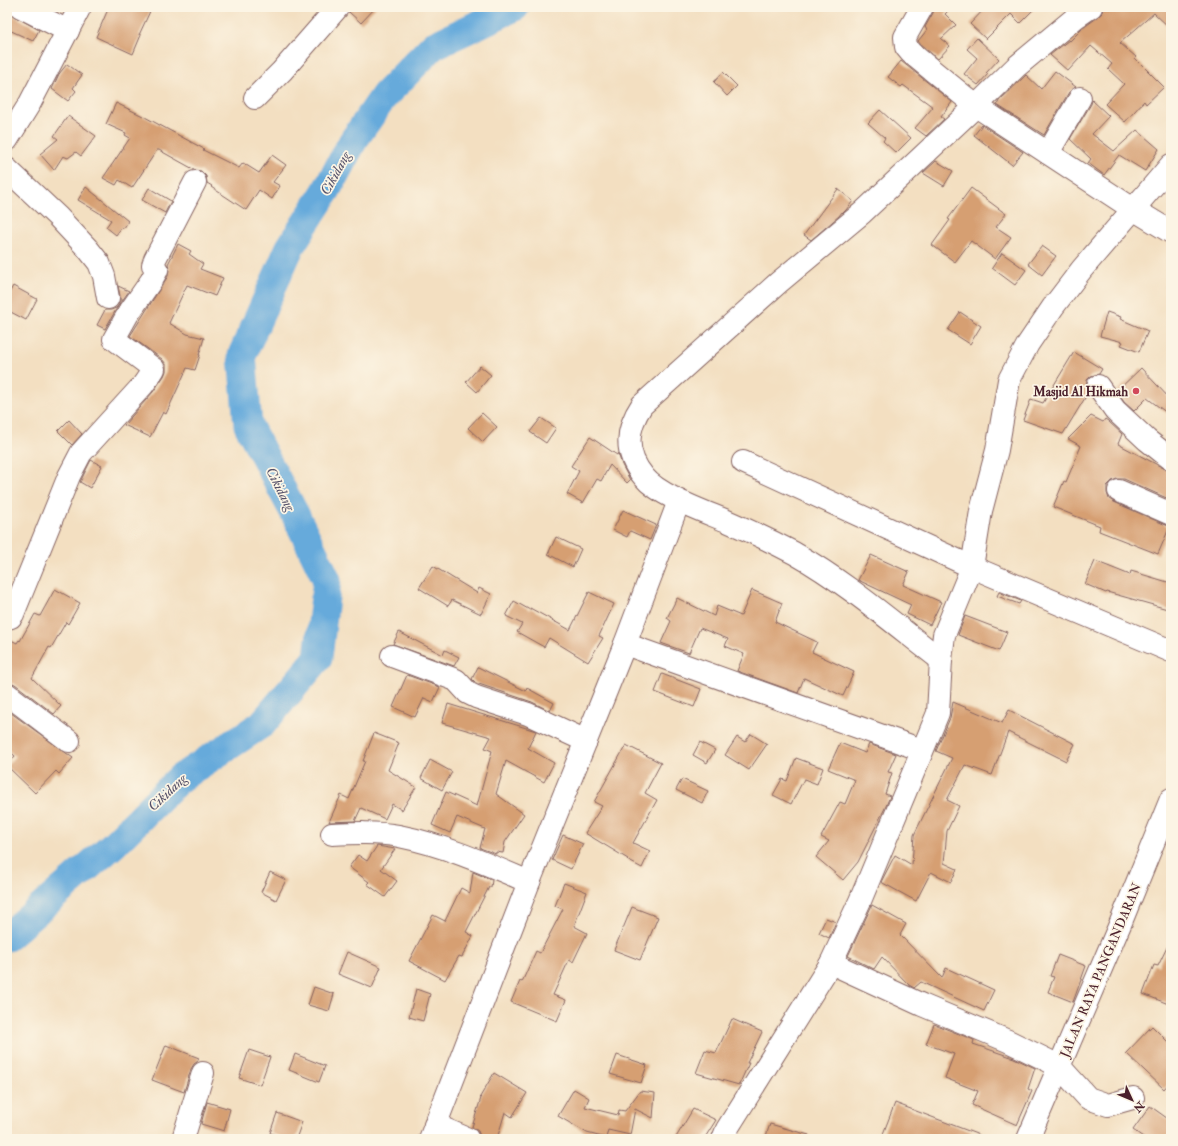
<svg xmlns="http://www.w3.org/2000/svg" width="1178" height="1146" font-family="'IM FELL Double Pica',serif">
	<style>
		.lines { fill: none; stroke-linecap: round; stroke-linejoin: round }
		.river { stroke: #66aadb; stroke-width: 29 }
		.building { fill: #d69f72 }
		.minor-casing { stroke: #856260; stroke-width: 24 }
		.highway-casing { stroke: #856260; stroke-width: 24 }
		.minor { stroke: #fff; stroke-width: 22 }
		.highway { stroke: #fff; stroke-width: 22 }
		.poi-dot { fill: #d1495b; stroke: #fcf5e5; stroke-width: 1.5 }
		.labels { text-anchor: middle; stroke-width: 3.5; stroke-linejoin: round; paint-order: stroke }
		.poi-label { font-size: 13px; font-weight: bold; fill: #4a1f2b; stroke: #fcf5e5; text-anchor: end }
		.street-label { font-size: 13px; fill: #4a1f2b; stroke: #fcf5e5 }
		.water-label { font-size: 14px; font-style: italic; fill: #545069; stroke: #fcf5e5 }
	</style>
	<rect width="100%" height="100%" fill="#fcf5e5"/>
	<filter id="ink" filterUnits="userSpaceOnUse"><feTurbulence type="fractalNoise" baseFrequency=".025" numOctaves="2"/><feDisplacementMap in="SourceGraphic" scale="8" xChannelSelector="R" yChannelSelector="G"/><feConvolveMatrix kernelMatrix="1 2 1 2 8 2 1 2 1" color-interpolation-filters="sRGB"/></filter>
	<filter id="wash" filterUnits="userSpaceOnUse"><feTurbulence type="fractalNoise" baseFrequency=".012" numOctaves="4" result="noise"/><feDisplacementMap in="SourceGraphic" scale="16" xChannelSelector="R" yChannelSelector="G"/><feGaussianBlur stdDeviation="0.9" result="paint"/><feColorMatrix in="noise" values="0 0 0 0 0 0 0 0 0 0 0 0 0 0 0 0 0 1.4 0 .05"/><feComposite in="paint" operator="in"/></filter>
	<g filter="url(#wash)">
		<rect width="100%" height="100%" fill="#f3dfc1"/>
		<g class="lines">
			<polyline class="river" points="7,937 113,845 180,778 262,724 318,658 327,580 296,516 248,425 242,355 290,247 326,191 353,141 385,95 433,46 515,7"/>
		</g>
		<g id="blocks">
			<g class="building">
				<polygon points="109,7 152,7 139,35 141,35 133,54 96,37"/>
				<polygon points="350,7 376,7 361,23 349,12"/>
				<polygon points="934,7 952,7 945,14 956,25 941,39 950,46 938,59 920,44 918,41 927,30 925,27 933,13"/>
				<polygon points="986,7 1036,7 1020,23 1011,14 986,39 970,24"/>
				<polygon points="1103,7 1171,7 1171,29 1154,13 1120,43 1136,57 1135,58 1164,87 1146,104 1144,101 1125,122 1105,104 1124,84 1108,69 1112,64 1091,46 1068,71 1050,55 1069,40 1070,41 1083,28 1098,17 1102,13"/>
				<polygon points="7,12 39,30 33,41 7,29"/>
				<polygon points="977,38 999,59 986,73 988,74 978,85 964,74 977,58 967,49"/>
				<polygon points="901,61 952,102 941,117 944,119 926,136 915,128 933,107 903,85 901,87 888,77"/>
				<polygon points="67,64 82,75 73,88 76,91 68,101 52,89 59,74"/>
				<polygon points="1055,71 1076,87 1069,92 1044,135 997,105 999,101 1026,75 1041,89"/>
				<polygon points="723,72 737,86 727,96 714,82"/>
				<polygon points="1092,100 1109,116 1092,134 1114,151 1137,130 1159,149 1145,171 1119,155 1104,175 1088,163 1091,159 1070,139 1091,104"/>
				<polygon points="116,103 143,116 204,149 203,150 239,168 243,163 259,173 272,155 286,165 273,182 280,186 272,199 259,190 246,210 211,187 212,186 207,183 206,176 201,171 195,170 159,150 157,150 132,188 119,180 116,185 103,178 130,138 125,135 126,133 106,124"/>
				<polygon points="880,110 911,138 896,153 883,141 885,138 868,123"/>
				<polygon points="68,116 96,136 81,156 76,152 68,158 63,156 54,170 40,154 58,139 54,136"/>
				<polygon points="982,125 1023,152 1012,165 974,135"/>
				<polygon points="936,161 953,171 944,186 923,173"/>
				<polygon points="86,187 128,221 124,228 122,227 116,235 106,227 111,220 78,200"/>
				<polygon points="149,188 171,201 165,213 142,200"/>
				<polygon points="971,188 1006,214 996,227 1011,237 995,259 971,241 955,262 932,245 950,220 948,219"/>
				<polygon points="838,189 853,201 846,210 843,213 842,212 839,216 811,240 804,235"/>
				<polygon points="178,244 191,251 189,254 203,264 200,269 223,278 215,296 187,285 169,323 187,334 204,338 199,355 200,355 195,370 187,368 166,414 163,412 150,437 124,425 153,392 164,376 166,371 166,364 162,359 130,336 168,276 169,269 168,264"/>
				<polygon points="1042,246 1056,256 1042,275 1028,264"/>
				<polygon points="1002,253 1026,270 1015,285 992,268"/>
				<polygon points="13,286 37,299 26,320 7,310 7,297"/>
				<polygon points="118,286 129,291 117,308 105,329 97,325 105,310 111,310 116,308 120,303 120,296"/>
				<polygon points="960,312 981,326 970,344 948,330"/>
				<polygon points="1107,312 1121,317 1120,319 1148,331 1139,352 1121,345 1123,342 1100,336"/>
				<polygon points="1074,352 1102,369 1099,374 1091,376 1087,380 1086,387 1088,393 1063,434 1023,420 1031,399 1043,403"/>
				<polygon points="480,366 491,375 477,392 466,382"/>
				<polygon points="1141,368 1171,400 1171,416 1147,398 1134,411 1124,402 1117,391"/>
				<polygon points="482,413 497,427 483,442 468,428"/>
				<polygon points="1091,416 1103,422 1105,419 1108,421 1122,434 1118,444 1171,472 1171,500 1124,479 1117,479 1112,481 1107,486 1107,493 1109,499 1114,502 1166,525 1170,526 1158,554 1099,531 1100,526 1053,507 1064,481 1066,482 1081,446 1068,439"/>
				<polygon points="541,418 556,428 546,443 530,432"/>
				<polygon points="69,420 82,434 72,445 58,431"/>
				<polygon points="590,437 617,455 618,453 622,465 630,480 627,483 610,465 601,481 597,479 583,503 567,494 579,471 571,466"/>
				<polygon points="91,460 102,466 90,488 80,482"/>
				<polygon points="623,510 656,525 650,540 630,531 627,537 613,530"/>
				<polygon points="556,537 581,549 573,567 548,554"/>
				<polygon points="871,555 909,572 903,585 941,602 930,625 907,614 911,605 858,580"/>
				<polygon points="1095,561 1130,575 1131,571 1171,583 1171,610 1107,592 1106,593 1085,584"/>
				<polygon points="433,566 477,593 479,588 491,594 481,614 452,600 448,606 419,588"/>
				<polygon points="55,589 80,603 68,624 66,622 51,648 49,647 32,678 61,706 54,714 15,684 7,682 7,638 17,643 19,640 20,641 35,614 40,616"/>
				<polygon points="752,590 782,603 775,622 817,642 812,652 854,672 843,696 804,678 798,693 737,671 744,654 725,646 728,639 700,628 689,653 661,643 671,621 667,618 677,598 714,616 717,606 741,616"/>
				<polygon points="589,592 614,604 599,636 603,638 588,662 549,638 544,647 517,632 522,624 506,616 514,601 530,610 530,608 570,630"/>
				<polygon points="999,592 1021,601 1019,604 997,596"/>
				<polygon points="965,616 1007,632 999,651 958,635"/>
				<polygon points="399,632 443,655 445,650 459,657 454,666 393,644"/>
				<polygon points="478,667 526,691 527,688 554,703 550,711 532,702 476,683 472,679"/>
				<polygon points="662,674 701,689 694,707 655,692"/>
				<polygon points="407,675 440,687 433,702 424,698 415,717 393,707"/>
				<polygon points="953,702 1002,723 1009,710 1075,744 1066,761 1008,732 992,775 965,765 947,800 959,806 947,831 944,863 957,869 951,882 931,872 916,901 881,882 895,855 912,865 914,835 952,758 936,751 950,718"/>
				<polygon points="448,704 536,731 528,748 554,763 544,782 506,761 496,794 524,814 505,842 503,853 496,852 496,854 480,848 485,829 457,817 450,833 432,825 446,792 477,806 492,751 485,748 491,737 442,723"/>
				<polygon points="7,710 73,758 59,774 56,771 35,793 7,766 15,756 7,749"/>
				<polygon points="374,733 399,743 388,770 416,787 402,810 392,804 385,819 361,808 355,821 329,822 341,795 349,799 365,761 363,761"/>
				<polygon points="751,734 767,744 749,770 725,755 737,737 745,742"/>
				<polygon points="700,742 715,750 707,763 693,755"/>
				<polygon points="840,743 865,753 869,744 896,754 888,772 892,773 885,794 890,796 886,806 858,862 843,880 816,857 829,841 821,837 840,802 845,804 855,780 828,769"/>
				<polygon points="626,745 661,763 645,793 657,800 633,843 650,851 642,868 627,860 628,859 585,833 602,806 594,802"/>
				<polygon points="796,758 823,768 817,784 804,779 791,804 773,795 782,779 787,781"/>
				<polygon points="430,760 452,772 442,790 421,778"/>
				<polygon points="682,779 708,791 702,803 676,790"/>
				<polygon points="563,835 583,844 571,869 552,860"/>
				<polygon points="377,846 395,849 381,869 397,881 385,897 367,884 369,882 349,867 358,855 367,861"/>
				<polygon points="270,872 286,880 276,900 261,892"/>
				<polygon points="473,872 492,880 491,887 489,887 466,932 473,936 462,957 459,956 445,980 409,961 433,915 445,921 461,888 470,893"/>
				<polygon points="564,883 587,892 574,926 587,933 573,962 569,960 553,995 566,1000 557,1021 511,1002 520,981 522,982 536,951 540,953 563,909 555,906"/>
				<polygon points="872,905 906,924 900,935 942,978 946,968 994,990 984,1011 921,982 914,988 909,985 882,957 874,969 848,956"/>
				<polygon points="632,907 658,917 640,960 614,950"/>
				<polygon points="826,918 836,922 829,938 819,933"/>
				<polygon points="1171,939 1171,1005 1143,994 1154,965 1158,966"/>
				<polygon points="347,952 381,967 372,988 338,974"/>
				<polygon points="1058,955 1086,966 1073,1002 1048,992 1054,977 1050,976"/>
				<polygon points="314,987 334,994 329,1011 308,1005"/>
				<polygon points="416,989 430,994 423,1021 409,1017"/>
				<polygon points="732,1019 762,1032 747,1063 749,1063 739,1085 696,1073 705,1050 716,1053"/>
				<polygon points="934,1024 974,1040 973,1044 1014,1058 1035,1068 1028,1089 1032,1091 1017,1125 972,1105 978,1091 945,1078 954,1054 926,1044"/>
				<polygon points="1152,1026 1171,1045 1171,1081 1164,1089 1126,1053"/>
				<polygon points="166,1045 199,1058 197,1062 194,1064 191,1069 184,1092 152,1080"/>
				<polygon points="249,1050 270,1057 260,1085 239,1078"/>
				<polygon points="295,1054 325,1066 319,1082 289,1070"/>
				<polygon points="617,1055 647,1065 641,1083 610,1074"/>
				<polygon points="494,1073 527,1093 512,1117 505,1112 497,1139 490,1139 480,1136 478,1131 472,1127 481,1098 480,1097"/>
				<polygon points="574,1089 589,1098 585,1107 618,1115 619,1110 625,1111 640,1091 655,1093 653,1118 635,1109 630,1135 608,1130 606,1138 587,1133 558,1116"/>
				<polygon points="207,1102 230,1109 224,1131 201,1124"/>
				<polygon points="895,1103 987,1138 987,1139 881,1139"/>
				<polygon points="1150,1106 1171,1121 1171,1133 1166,1139 1146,1139 1133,1130"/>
				<polygon points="693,1109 716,1120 704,1139 675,1139"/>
				<polygon points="277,1113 302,1122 296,1139 288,1139 270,1133"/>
				<polygon points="770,1124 809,1135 809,1139 765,1139"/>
			</g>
		</g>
	</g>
	<g filter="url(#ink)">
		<use href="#blocks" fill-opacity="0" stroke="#856260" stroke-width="1"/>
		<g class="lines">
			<g class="minor-casing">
				<g id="minor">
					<polyline points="21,7 68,31"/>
					<polyline points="922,7 905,37 906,47 911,53 976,106 1133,209 1171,232"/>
					<polyline points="255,98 282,71 338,7"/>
					<polyline points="7,140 30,103 80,7"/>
					<polyline points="1048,153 1080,98"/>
					<polyline points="7,169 58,217 88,249 99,263 104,276 108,298"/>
					<polyline points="1098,386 1115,410 1147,440 1171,459"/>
					<polyline points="743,462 972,567 1171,651"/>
					<polyline points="1119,491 1171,514"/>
					<polyline points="7,618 11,617 13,614 69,476 81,453 143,385 154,369 114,339 128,314 151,281 157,270 153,265 155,259 195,182"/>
					<polyline points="625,644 922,750"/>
					<polyline points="392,656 456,680 468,693 476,697 528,714 586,741"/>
					<path d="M941 660C893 623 847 583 794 553 773 542 750 531 729 522 706 512 659 496 644 477 624 453 626 429 642 405L778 283 862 213 976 106 1016 67 1075 18 1091 7"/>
					<polyline points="7,694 69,741"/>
					<path d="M332 834C354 833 377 832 399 836 444 845 487 864 529 882"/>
					<polyline points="831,963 922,1005 1008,1041 1059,1066 1088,1098 1108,1105 1133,1098"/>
					<polyline points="435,1125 468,1139"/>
					<polyline points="183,1139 203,1073"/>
					<polyline points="430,1139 529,882 625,644 679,501"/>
					<polyline points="723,1139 727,1129 831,963 860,901 938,713 941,660 944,635 972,567 981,511 997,450 1009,380 1028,344 1053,307 1082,269 1171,165"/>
				</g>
			</g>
			<g class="highway-casing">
				<polyline id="highway" points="1028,1139 1121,922 1171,799"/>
			</g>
			<use href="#minor" class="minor"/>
			<use href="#highway" class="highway"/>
		</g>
	</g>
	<circle class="poi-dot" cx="1136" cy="391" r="4"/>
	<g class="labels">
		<g class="poi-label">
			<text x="1128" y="396">Masjid Al Hikmah</text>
		</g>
		<g class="street-label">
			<text transform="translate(1100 970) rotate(-67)" y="5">JALAN RAYA PANGANDARAN</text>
		</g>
		<g class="water-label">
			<text transform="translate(335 173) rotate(-61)" y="5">Cikidang</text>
			<text transform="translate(281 489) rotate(63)" y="5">Cikidang</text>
			<text transform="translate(167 792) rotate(-43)" y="5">Cikidang</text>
		</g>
	</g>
	<rect width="1178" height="1146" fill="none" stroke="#fcf5e5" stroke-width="24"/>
	<g transform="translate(1132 1100) rotate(134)" stroke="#fcf5e5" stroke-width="3" paint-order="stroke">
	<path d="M0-3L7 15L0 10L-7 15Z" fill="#4a1f2b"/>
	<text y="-6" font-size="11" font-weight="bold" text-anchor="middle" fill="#4a1f2b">N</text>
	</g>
</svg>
